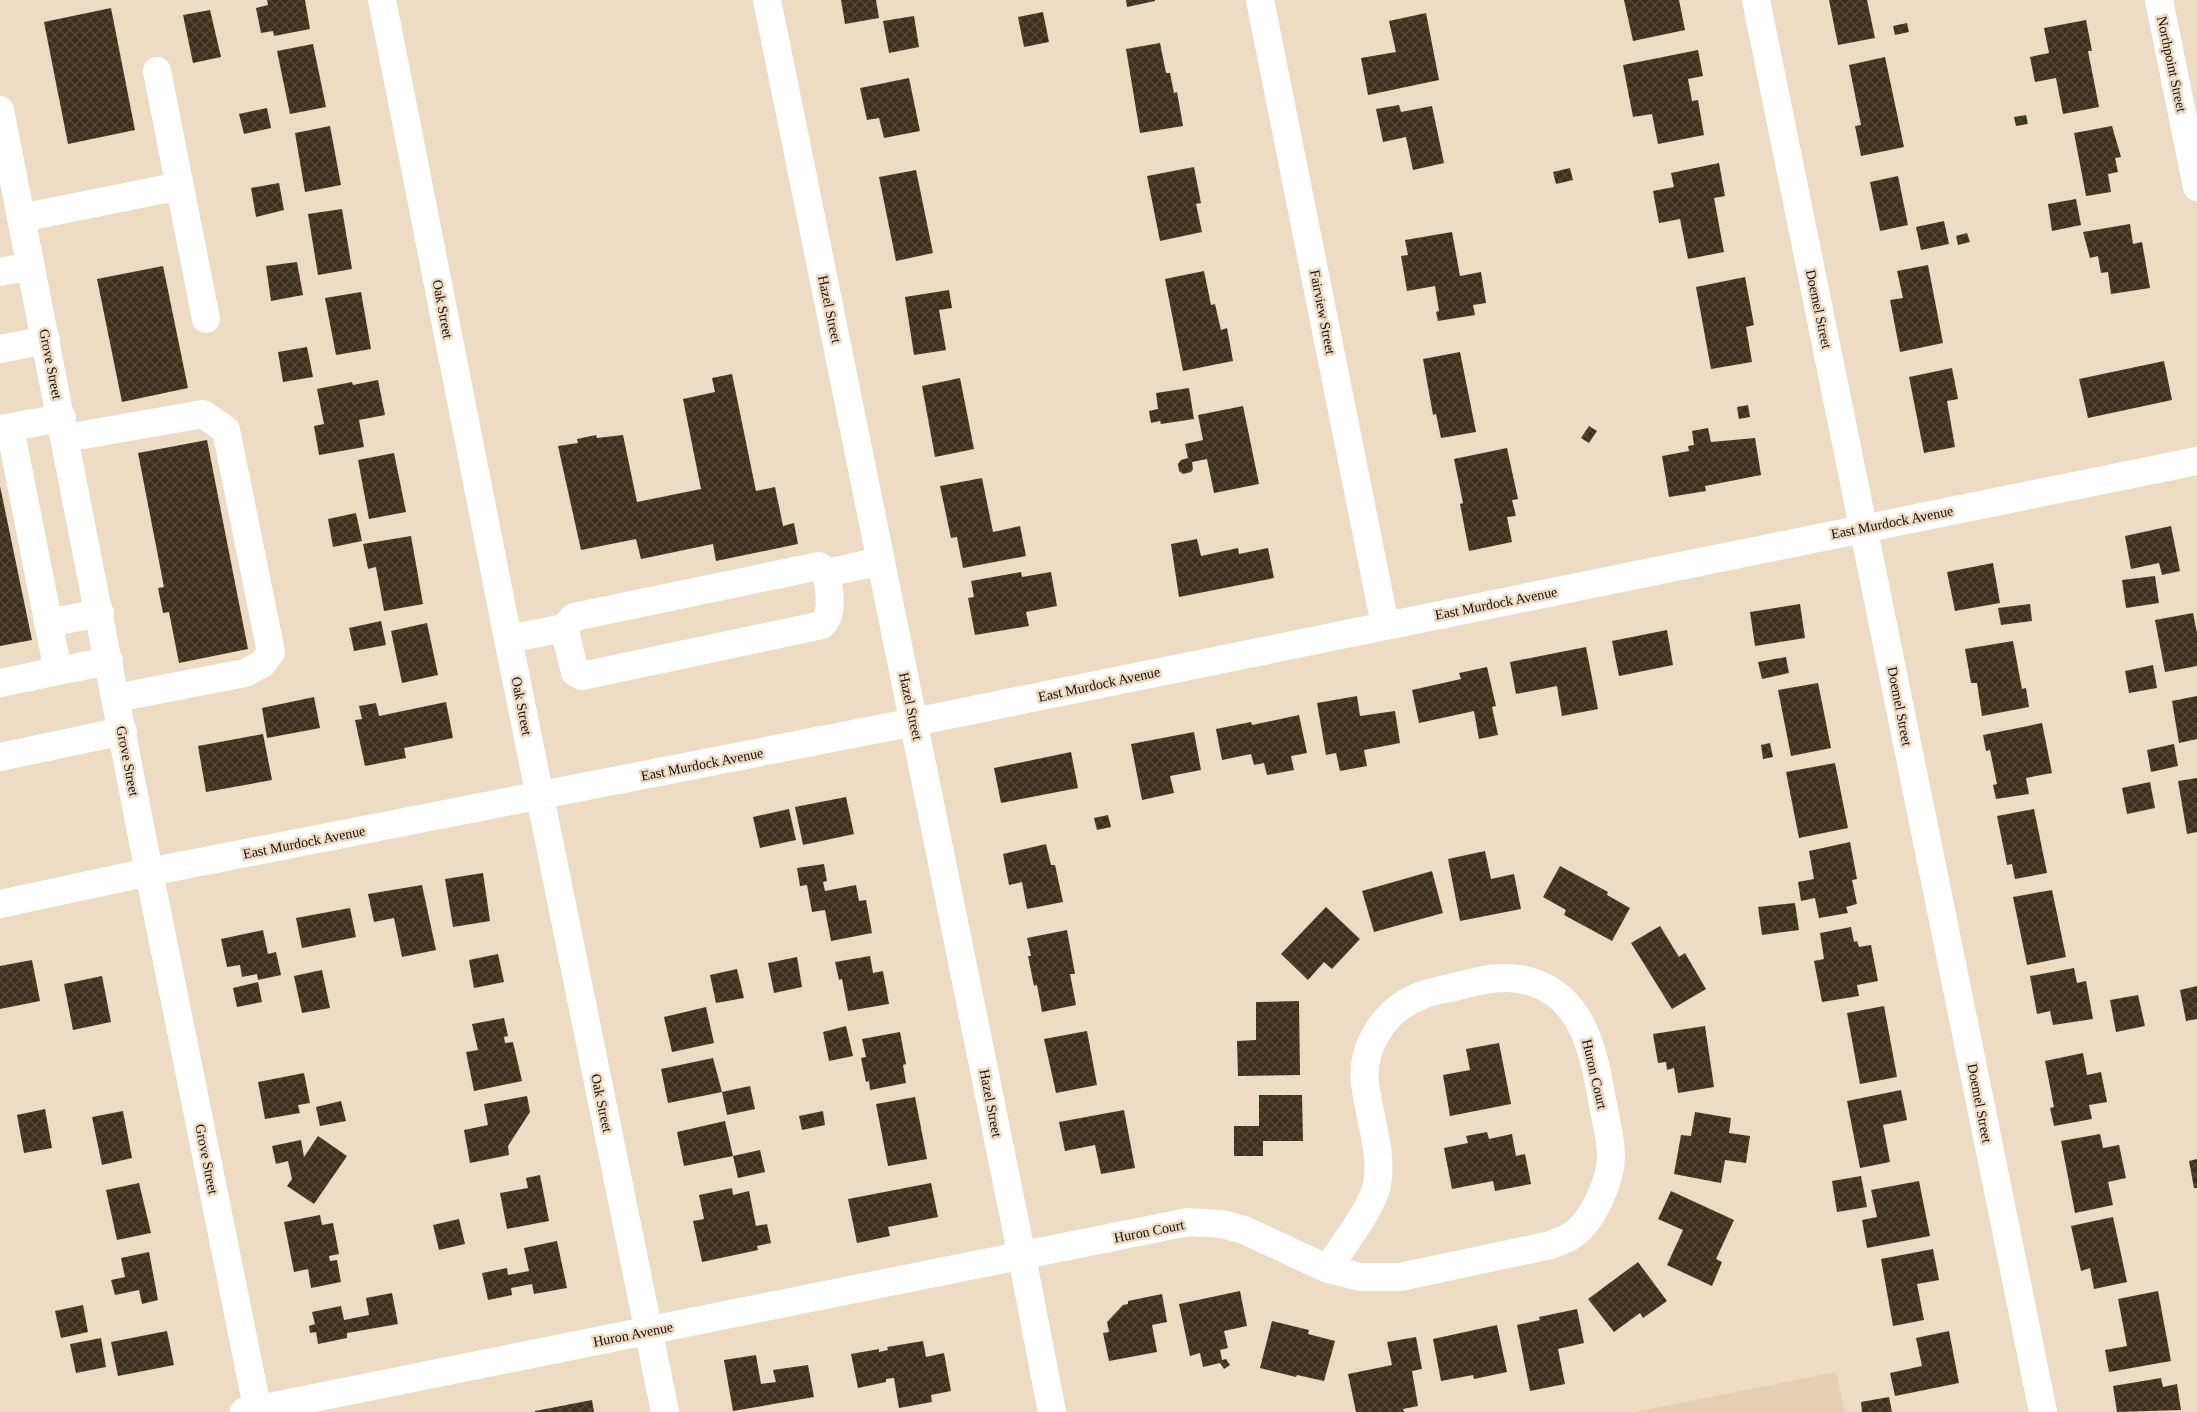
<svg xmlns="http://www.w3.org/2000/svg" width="2197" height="1412" font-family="'Times New Roman',serif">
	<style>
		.built { fill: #e6ceb2 }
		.building { fill: url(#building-cross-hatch) }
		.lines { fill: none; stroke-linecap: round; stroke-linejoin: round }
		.minor { stroke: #fff; stroke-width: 28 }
		.labels { text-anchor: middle; stroke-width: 5; stroke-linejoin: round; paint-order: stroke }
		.street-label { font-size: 14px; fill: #130d06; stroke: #eedbc4 }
	</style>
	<defs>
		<pattern id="building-cross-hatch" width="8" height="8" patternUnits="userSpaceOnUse" patternTransform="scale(1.25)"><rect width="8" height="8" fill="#3e2f1c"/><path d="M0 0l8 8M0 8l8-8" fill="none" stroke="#564a3a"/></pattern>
	</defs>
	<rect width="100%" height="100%" fill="#eedbc4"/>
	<polygon class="built" points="1836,1372 1845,1412 1635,1412"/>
	<g class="building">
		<polygon points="267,0 305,0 310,29 274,36 273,31 261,33 256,8 268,5"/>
		<polygon points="841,0 876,0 879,18 845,24"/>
		<polygon points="1126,0 1155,0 1155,1 1127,7"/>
		<polygon points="1624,0 1679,0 1685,30 1633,41"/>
		<polygon points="1829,0 1867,0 1875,38 1838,45"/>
		<polygon points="111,8 135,130 68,144 44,22"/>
		<polygon points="210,10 221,57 193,63 183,15"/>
		<polygon points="1043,12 1049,42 1024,47 1018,17"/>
		<polygon points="1426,13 1439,80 1368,95 1361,58 1396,52 1389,21"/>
		<polygon points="914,16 919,47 889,53 883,21"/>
		<polygon points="2086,20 2092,51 2088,51 2099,107 2063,114 2056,78 2035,82 2030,57 2049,53 2044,28"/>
		<polygon points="1907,23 1909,32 1895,35 1893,26"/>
		<polygon points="1160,43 1166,73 1170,73 1174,93 1177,92 1183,126 1140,133 1126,49"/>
		<polygon points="313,44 326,107 290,114 277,51"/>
		<polygon points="1698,50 1703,76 1688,79 1692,101 1698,100 1704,135 1658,144 1652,114 1633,117 1623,65"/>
		<polygon points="1885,57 1904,147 1861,156 1855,126 1861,125 1849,65"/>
		<polygon points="909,78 920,131 884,138 879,118 867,120 860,88"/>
		<polygon points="1399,105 1401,112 1432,106 1444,163 1413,170 1406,137 1383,142 1376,109"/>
		<polygon points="267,108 271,128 244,134 239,114"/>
		<polygon points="2026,115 2028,124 2016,126 2014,117"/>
		<polygon points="330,126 341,185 305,192 295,133"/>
		<polygon points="2112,126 2121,157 2115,158 2118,172 2108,174 2111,192 2086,196 2074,133"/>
		<polygon points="1719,163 1725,196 1714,198 1724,252 1688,259 1680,219 1659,223 1653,191 1674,187 1671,173"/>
		<polygon points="1194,167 1201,203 1196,204 1202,232 1160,241 1147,176"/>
		<polygon points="1570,168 1573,180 1556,184 1553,172"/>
		<polygon points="916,170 933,253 896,261 879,177"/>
		<polygon points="1898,176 1908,225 1880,231 1870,182"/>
		<polygon points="279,183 284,210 256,217 251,188"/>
		<polygon points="2076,199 2081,225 2052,231 2048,204"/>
		<polygon points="342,209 352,269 318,275 308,214"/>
		<polygon points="1944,221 1949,244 1921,250 1916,227"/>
		<polygon points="2130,224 2133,244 2142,242 2150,288 2111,294 2108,272 2101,273 2098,256 2090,258 2083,232"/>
		<polygon points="1452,232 1460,276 1481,272 1486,303 1473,305 1475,315 1438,321 1436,312 1439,311 1435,286 1407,291 1401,256 1408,255 1405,240"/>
		<polygon points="1967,233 1970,242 1958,245 1956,236"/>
		<polygon points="297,262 303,295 271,301 266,266"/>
		<polygon points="1928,265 1943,343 1900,352 1890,300 1903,298 1897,271"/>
		<polygon points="163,266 188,388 122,402 97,279"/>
		<polygon points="1204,271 1211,305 1215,304 1221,330 1227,328 1233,361 1183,371 1165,279"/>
		<polygon points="1745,277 1754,325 1746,327 1752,362 1711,369 1696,287"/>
		<polygon points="949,290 952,308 939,310 946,350 914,355 905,297"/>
		<polygon points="361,292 371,349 336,355 325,298"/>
		<polygon points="307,347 313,377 283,382 278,352"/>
		<polygon points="1460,352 1476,432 1441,438 1436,414 1433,415 1423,359"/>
		<polygon points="2164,361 2172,400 2088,418 2079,379"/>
		<polygon points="1952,368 1958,399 1947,401 1955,447 1924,453 1909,377"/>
		<polygon points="732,374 756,491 775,487 783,526 794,523 798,544 716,561 713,544 641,559 636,539 581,550 558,446 578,443 577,439 596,435 597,438 623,435 637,502 701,489 683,399 715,392 712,378"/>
		<polygon points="960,378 974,449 935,457 922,386"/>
		<polygon points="378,380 385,415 359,420 364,447 319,455 314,426 324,424 317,389 352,382 353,385"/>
		<polygon points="1189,388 1194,419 1161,424 1160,421 1151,423 1149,411 1158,409 1156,393"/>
		<polygon points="1748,405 1750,417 1739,419 1737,407"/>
		<polygon points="1243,406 1259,484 1214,493 1207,459 1192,462 1193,469 1191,472 1183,474 1179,471 1178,464 1181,460 1188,458 1185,444 1203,440 1198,415"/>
		<polygon points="1589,426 1597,431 1589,443 1581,438"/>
		<polygon points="1708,428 1711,442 1755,438 1761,475 1705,486 1706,491 1669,497 1662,456 1689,451 1688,446 1694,445 1692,431"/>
		<polygon points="207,440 248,649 179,663 169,612 163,613 158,588 164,587 138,453"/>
		<polygon points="1507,448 1518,499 1512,500 1516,516 1507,517 1512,542 1469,551 1460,504 1463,503 1454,459"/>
		<polygon points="394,453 406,512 369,519 358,460"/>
		<polygon points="982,478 993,532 1020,526 1026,556 963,568 957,537 951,538 940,486"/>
		<polygon points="0,486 32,640 0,646"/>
		<polygon points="356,513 362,541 333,547 328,519"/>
		<polygon points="2171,526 2180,571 2162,575 2159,563 2131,569 2125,536"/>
		<polygon points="411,536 423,604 384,611 376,567 368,569 363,544"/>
		<polygon points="1197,539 1201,556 1238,548 1239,554 1268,548 1274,578 1179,597 1171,544"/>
		<polygon points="1993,563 2000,603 1955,611 1947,572"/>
		<polygon points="1021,572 1022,577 1051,572 1057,606 1026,612 1029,626 975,635 968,598 974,597 971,581"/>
		<polygon points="2155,576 2159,603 2126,608 2122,580"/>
		<polygon points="1800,604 1805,638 1755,646 1750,612"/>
		<polygon points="2030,604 2032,621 2001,625 1998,608"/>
		<polygon points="2193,613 2197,633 2197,666 2165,672 2155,620"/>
		<polygon points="381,621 386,645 354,651 349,628"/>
		<polygon points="427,623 438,675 402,683 391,631"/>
		<polygon points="1667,630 1673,665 1619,676 1612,641"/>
		<polygon points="2013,641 2022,689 2026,688 2029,707 1982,716 1977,683 1971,683 1965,649"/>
		<polygon points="1586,647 1598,709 1562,716 1557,686 1516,694 1510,662"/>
		<polygon points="1786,657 1789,673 1762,679 1758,662"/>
		<polygon points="2153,665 2157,688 2129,693 2125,671"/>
		<polygon points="1487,667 1496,706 1492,707 1498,735 1479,739 1474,711 1419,723 1412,690 1461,679 1459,673"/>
		<polygon points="1818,683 1831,748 1791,756 1778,690"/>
		<polygon points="1357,696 1360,716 1395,711 1400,743 1364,750 1367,766 1340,771 1336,753 1326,755 1317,703"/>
		<polygon points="2197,696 2197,739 2179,743 2172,701"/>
		<polygon points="314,697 320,728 267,738 262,708"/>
		<polygon points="446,702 453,738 404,748 406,758 365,766 355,720 362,719 359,706 376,703 379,716"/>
		<polygon points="1299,715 1307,753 1291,756 1294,770 1267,775 1264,763 1254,765 1251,754 1222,760 1216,729 1251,722 1252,725"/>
		<polygon points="2042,723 2052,773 2026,778 2029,794 1996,799 1993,785 1997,784 1990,750 1986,751 1983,735"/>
		<polygon points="1194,732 1201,770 1170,776 1174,793 1142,800 1131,744"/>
		<polygon points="263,734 272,780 206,792 198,746"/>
		<polygon points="1770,743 1773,757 1763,759 1761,745"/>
		<polygon points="2174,744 2178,766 2151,772 2147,750"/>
		<polygon points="1071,752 1078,788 1001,803 994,768"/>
		<polygon points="1835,763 1848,828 1799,838 1786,772"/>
		<polygon points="2197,778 2197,832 2187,834 2178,781"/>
		<polygon points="2150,782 2155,808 2127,814 2122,788"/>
		<polygon points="846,797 854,834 803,845 795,807"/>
		<polygon points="789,809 796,840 760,848 753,817"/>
		<polygon points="2034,809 2047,873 2015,879 2012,864 2007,865 1997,816"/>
		<polygon points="1108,815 1111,827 1097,830 1094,818"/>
		<polygon points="1850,842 1857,879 1852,880 1857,904 1846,907 1848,913 1819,918 1815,898 1801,901 1798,882 1814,879 1809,851"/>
		<polygon points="1046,844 1051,865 1055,865 1063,902 1027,909 1022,882 1009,885 1003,854"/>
		<polygon points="1485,851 1491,879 1514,874 1521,909 1460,921 1448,859"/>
		<polygon points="824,864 827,881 823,882 825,891 856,885 859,901 866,900 872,933 831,941 825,910 812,912 807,885 800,886 797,868"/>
		<polygon points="1560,866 1608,892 1607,895 1630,908 1612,941 1564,915 1566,910 1543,897"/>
		<polygon points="1432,871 1443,913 1374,932 1362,891"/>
		<polygon points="483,873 490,921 453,927 445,879"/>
		<polygon points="422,885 436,950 402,957 394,918 374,922 368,894"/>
		<polygon points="2052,890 2066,957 2027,965 2013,897"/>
		<polygon points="1795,903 1799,930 1762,935 1758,907"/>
		<polygon points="1326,907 1360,939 1332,969 1324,962 1308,980 1281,954"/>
		<polygon points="350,908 356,937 302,948 296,918"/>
		<polygon points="1660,926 1679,957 1685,953 1706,989 1672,1009 1631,943"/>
		<polygon points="1851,927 1854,942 1857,941 1859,947 1871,945 1878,981 1857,985 1859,996 1822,1002 1814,961 1824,959 1820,933"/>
		<polygon points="263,930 268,954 276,952 281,975 258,980 257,974 242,977 240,965 227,967 221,939"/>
		<polygon points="1067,930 1075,974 1070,974 1076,1005 1042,1012 1037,985 1034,986 1028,956 1031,956 1027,938"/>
		<polygon points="498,954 504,982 474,988 469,960"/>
		<polygon points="870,956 873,973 883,971 889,1004 848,1011 842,979 839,980 835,962"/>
		<polygon points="797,957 802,987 774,993 768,963"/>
		<polygon points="32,960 40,1001 0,1009 0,966"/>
		<polygon points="2074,968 2077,983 2086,981 2093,1019 2053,1025 2050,1011 2037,1014 2030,976"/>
		<polygon points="737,969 744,998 716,1003 710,975"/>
		<polygon points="322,970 330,1008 302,1013 294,976"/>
		<polygon points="102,976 111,1022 73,1030 64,984"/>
		<polygon points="258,982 262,1002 237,1007 233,988"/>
		<polygon points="2197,986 2197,1019 2186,1021 2180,990"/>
		<polygon points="2138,995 2145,1026 2116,1032 2110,1000"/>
		<polygon points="1299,1001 1300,1075 1238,1076 1237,1041 1256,1040 1256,1002"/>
		<polygon points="1884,1006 1897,1077 1860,1084 1847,1013"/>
		<polygon points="706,1007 714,1043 672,1052 664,1017"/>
		<polygon points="504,1018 508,1036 504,1037 505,1043 513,1042 522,1081 474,1091 466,1052 478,1050 472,1024"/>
		<polygon points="846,1026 853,1056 829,1061 823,1032"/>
		<polygon points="1705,1026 1714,1087 1678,1093 1674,1068 1667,1070 1666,1062 1658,1063 1653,1034"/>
		<polygon points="1087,1031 1097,1085 1056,1093 1044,1039"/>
		<polygon points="900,1032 906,1064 903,1065 906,1083 870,1090 869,1081 866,1082 861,1058 866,1057 862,1039"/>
		<polygon points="1499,1043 1511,1104 1450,1116 1443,1075 1470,1070 1466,1049"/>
		<polygon points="2083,1053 2087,1075 2101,1072 2107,1102 2089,1105 2092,1119 2054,1126 2050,1108 2054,1107 2045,1061"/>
		<polygon points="713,1058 722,1092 668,1103 661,1069"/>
		<polygon points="304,1073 310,1103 298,1105 300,1113 265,1119 258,1082"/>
		<polygon points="750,1086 755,1109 727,1115 722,1092"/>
		<polygon points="1901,1090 1907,1120 1883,1125 1890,1162 1860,1168 1847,1101"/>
		<polygon points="1259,1095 1302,1095 1303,1141 1263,1141 1263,1156 1234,1156 1234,1126 1259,1126"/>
		<polygon points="527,1096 530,1112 508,1146 509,1155 470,1163 464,1130 488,1125 484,1104"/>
		<polygon points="915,1097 927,1159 888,1166 876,1104"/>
		<polygon points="341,1101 346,1121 320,1126 316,1107"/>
		<polygon points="45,1109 52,1148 24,1153 17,1115"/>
		<polygon points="1124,1110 1135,1168 1101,1174 1095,1145 1065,1151 1059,1122"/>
		<polygon points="123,1111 132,1158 102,1165 92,1117"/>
		<polygon points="823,1111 825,1125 802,1130 799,1116"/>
		<polygon points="1695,1112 1731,1118 1729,1133 1750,1136 1746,1163 1725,1160 1721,1183 1674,1174 1681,1135 1691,1136"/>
		<polygon points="725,1121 733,1156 760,1150 765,1172 738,1178 733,1156 684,1166 677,1132"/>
		<polygon points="1487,1132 1489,1139 1512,1134 1516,1156 1525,1154 1531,1184 1495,1191 1493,1181 1452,1189 1444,1148 1468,1143 1466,1136"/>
		<polygon points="2100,1134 2103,1148 2119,1145 2126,1178 2108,1182 2113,1205 2075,1213 2061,1141"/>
		<polygon points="318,1136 347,1156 314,1204 287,1186 292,1179 288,1161 276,1164 272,1146 301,1140 304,1157"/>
		<polygon points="2197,1159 2197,1188 2194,1188 2189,1161"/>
		<polygon points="540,1175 549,1221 507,1229 500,1193 528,1188 526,1178"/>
		<polygon points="1861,1176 1867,1207 1837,1212 1832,1181"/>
		<polygon points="1919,1181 1930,1236 1867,1248 1862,1220 1877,1217 1871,1190"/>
		<polygon points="139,1183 151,1233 117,1240 106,1190"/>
		<polygon points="931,1183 938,1217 888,1227 890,1236 857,1243 848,1199"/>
		<polygon points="732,1188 733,1195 749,1191 756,1226 767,1224 771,1243 757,1246 758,1250 702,1262 693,1221 704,1219 699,1195"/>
		<polygon points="1671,1191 1734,1220 1716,1259 1722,1262 1712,1286 1667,1265 1683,1230 1658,1219"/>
		<polygon points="320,1215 322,1225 333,1223 339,1254 329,1256 330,1261 337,1260 341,1282 311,1288 308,1269 294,1272 284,1222"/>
		<polygon points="2113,1217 2127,1282 2094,1289 2090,1268 2081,1271 2071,1226"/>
		<polygon points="459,1219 465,1244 439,1250 433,1225"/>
		<polygon points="557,1241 567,1288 534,1294 532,1284 511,1288 512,1295 488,1300 482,1273 507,1268 508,1275 529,1271 524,1248"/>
		<polygon points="1933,1249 1939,1280 1917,1284 1924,1320 1893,1326 1881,1259"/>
		<polygon points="149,1252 158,1300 142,1304 139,1290 115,1295 111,1280 125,1277 121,1258"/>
		<polygon points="1638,1262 1667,1301 1643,1318 1640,1313 1614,1332 1588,1299"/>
		<polygon points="1240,1291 1247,1326 1224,1331 1228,1348 1220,1350 1222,1360 1226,1359 1230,1365 1224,1369 1220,1363 1203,1367 1200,1353 1190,1356 1179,1304"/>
		<polygon points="2158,1291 2171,1361 2109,1372 2105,1350 2127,1346 2118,1299"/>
		<polygon points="392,1293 398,1324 347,1333 347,1338 318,1344 316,1332 310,1333 309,1326 315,1324 312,1312 341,1306 344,1320 369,1315 366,1298"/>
		<polygon points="1162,1294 1167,1322 1152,1325 1157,1352 1109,1361 1103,1333 1109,1332 1107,1322 1123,1305 1128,1304 1128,1301"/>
		<polygon points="83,1305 88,1332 61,1338 55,1311"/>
		<polygon points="1577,1309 1584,1343 1558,1349 1565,1384 1530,1391 1517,1325 1540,1320 1539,1317"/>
		<polygon points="1272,1321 1309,1330 1308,1334 1335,1341 1324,1381 1297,1375 1296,1377 1260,1368"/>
		<polygon points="1497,1325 1507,1372 1474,1379 1473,1375 1441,1381 1433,1339"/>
		<polygon points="167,1331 174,1365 118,1376 111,1342"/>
		<polygon points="1949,1331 1959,1383 1895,1396 1890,1373 1922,1366 1916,1338"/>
		<polygon points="1416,1337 1422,1369 1412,1371 1418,1406 1403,1409 1404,1412 1356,1412 1348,1374 1392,1365 1387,1342"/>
		<polygon points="101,1338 106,1367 76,1373 70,1344"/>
		<polygon points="923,1341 926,1357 944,1353 951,1391 931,1395 932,1402 899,1408 894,1378 886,1379 886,1382 858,1388 851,1354 879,1349 879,1352 888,1350 887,1347"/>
		<polygon points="756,1355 761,1384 776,1382 773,1370 808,1365 814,1397 733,1411 724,1360"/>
		<polygon points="2161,1378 2163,1387 2177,1384 2181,1410 2117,1412 2113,1386"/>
		<polygon points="1889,1397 1892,1412 1862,1412 1861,1402"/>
		<polygon points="592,1400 594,1412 535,1412 535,1411"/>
	</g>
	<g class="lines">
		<g class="minor">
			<polyline points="382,0 508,639 665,1412"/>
			<polyline points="767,0 1022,1257 1052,1412"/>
			<polyline points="1260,0 1385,625"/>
			<polyline points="1756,0 2043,1412"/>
			<polyline points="2159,0 2197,187"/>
			<polyline points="157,71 206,319"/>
			<polyline points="0,110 149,872 258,1412"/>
			<polyline points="21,218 180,186"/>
			<polyline points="0,272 31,266"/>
			<polyline points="0,349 46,340"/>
			<polyline points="0,429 62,418"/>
			<polyline points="66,438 203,414 226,430 271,652 262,664 245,673 116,698"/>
			<polyline points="827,573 881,561"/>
			<polyline points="48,623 100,613"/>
			<path d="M508 639 564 628 574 617 819 566 827 573C828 589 835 613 822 625L582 676 575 672 564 628"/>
			<polyline points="58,671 109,661"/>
			<polyline points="0,683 58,671 10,428"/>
			<polyline points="0,757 123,731"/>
			<polyline points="0,904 149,872 914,722 2197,461"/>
			<path d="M244 1412 1188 1222 1222 1224 1244 1230 1328 1269 1360 1277H1400L1551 1245C1557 1242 1565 1240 1571 1236 1593 1222 1612 1179 1611 1153 1610 1134 1604 1113 1601 1094 1593 1049 1582 998 1532 982 1504 973 1477 981 1450 988 1440 990 1428 992 1418 997 1384 1011 1361 1047 1365 1084 1369 1117 1383 1152 1377 1185 1372 1209 1341 1247 1328 1269"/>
		</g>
	</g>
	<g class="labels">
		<g class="street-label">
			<text transform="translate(2172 64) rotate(78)" y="5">Northpoint Street</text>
			<text transform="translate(443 309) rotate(79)" y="5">Oak Street</text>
			<text transform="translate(830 309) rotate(78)" y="5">Hazel Street</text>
			<text transform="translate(1819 309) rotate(78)" y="5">Doemel Street</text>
			<text transform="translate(1323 312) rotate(79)" y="5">Fairview Street</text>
			<text transform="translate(51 364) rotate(79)" y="5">Grove Street</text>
			<text transform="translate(1892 522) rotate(-11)" y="5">East Murdock Avenue</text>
			<text transform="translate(1496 603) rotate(-11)" y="5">East Murdock Avenue</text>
			<text transform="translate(1099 684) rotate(-12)" y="5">East Murdock Avenue</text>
			<text transform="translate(522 706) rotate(79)" y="5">Oak Street</text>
			<text transform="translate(911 706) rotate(78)" y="5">Hazel Street</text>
			<text transform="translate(1900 706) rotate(79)" y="5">Doemel Street</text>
			<text transform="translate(128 761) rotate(79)" y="5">Grove Street</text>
			<text transform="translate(702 764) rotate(-11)" y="5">East Murdock Avenue</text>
			<text transform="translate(304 842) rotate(-11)" y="5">East Murdock Avenue</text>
			<text transform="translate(1595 1074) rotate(77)" y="5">Huron Court</text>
			<text transform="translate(602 1103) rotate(78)" y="5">Oak Street</text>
			<text transform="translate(991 1103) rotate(79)" y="5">Hazel Street</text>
			<text transform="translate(1980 1103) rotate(79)" y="5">Doemel Street</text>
			<text transform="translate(207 1159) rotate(79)" y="5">Grove Street</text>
			<text transform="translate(1149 1231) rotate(-11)" y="5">Huron Court</text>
			<text transform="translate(633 1334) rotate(-11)" y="5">Huron Avenue</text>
		</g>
	</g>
</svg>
